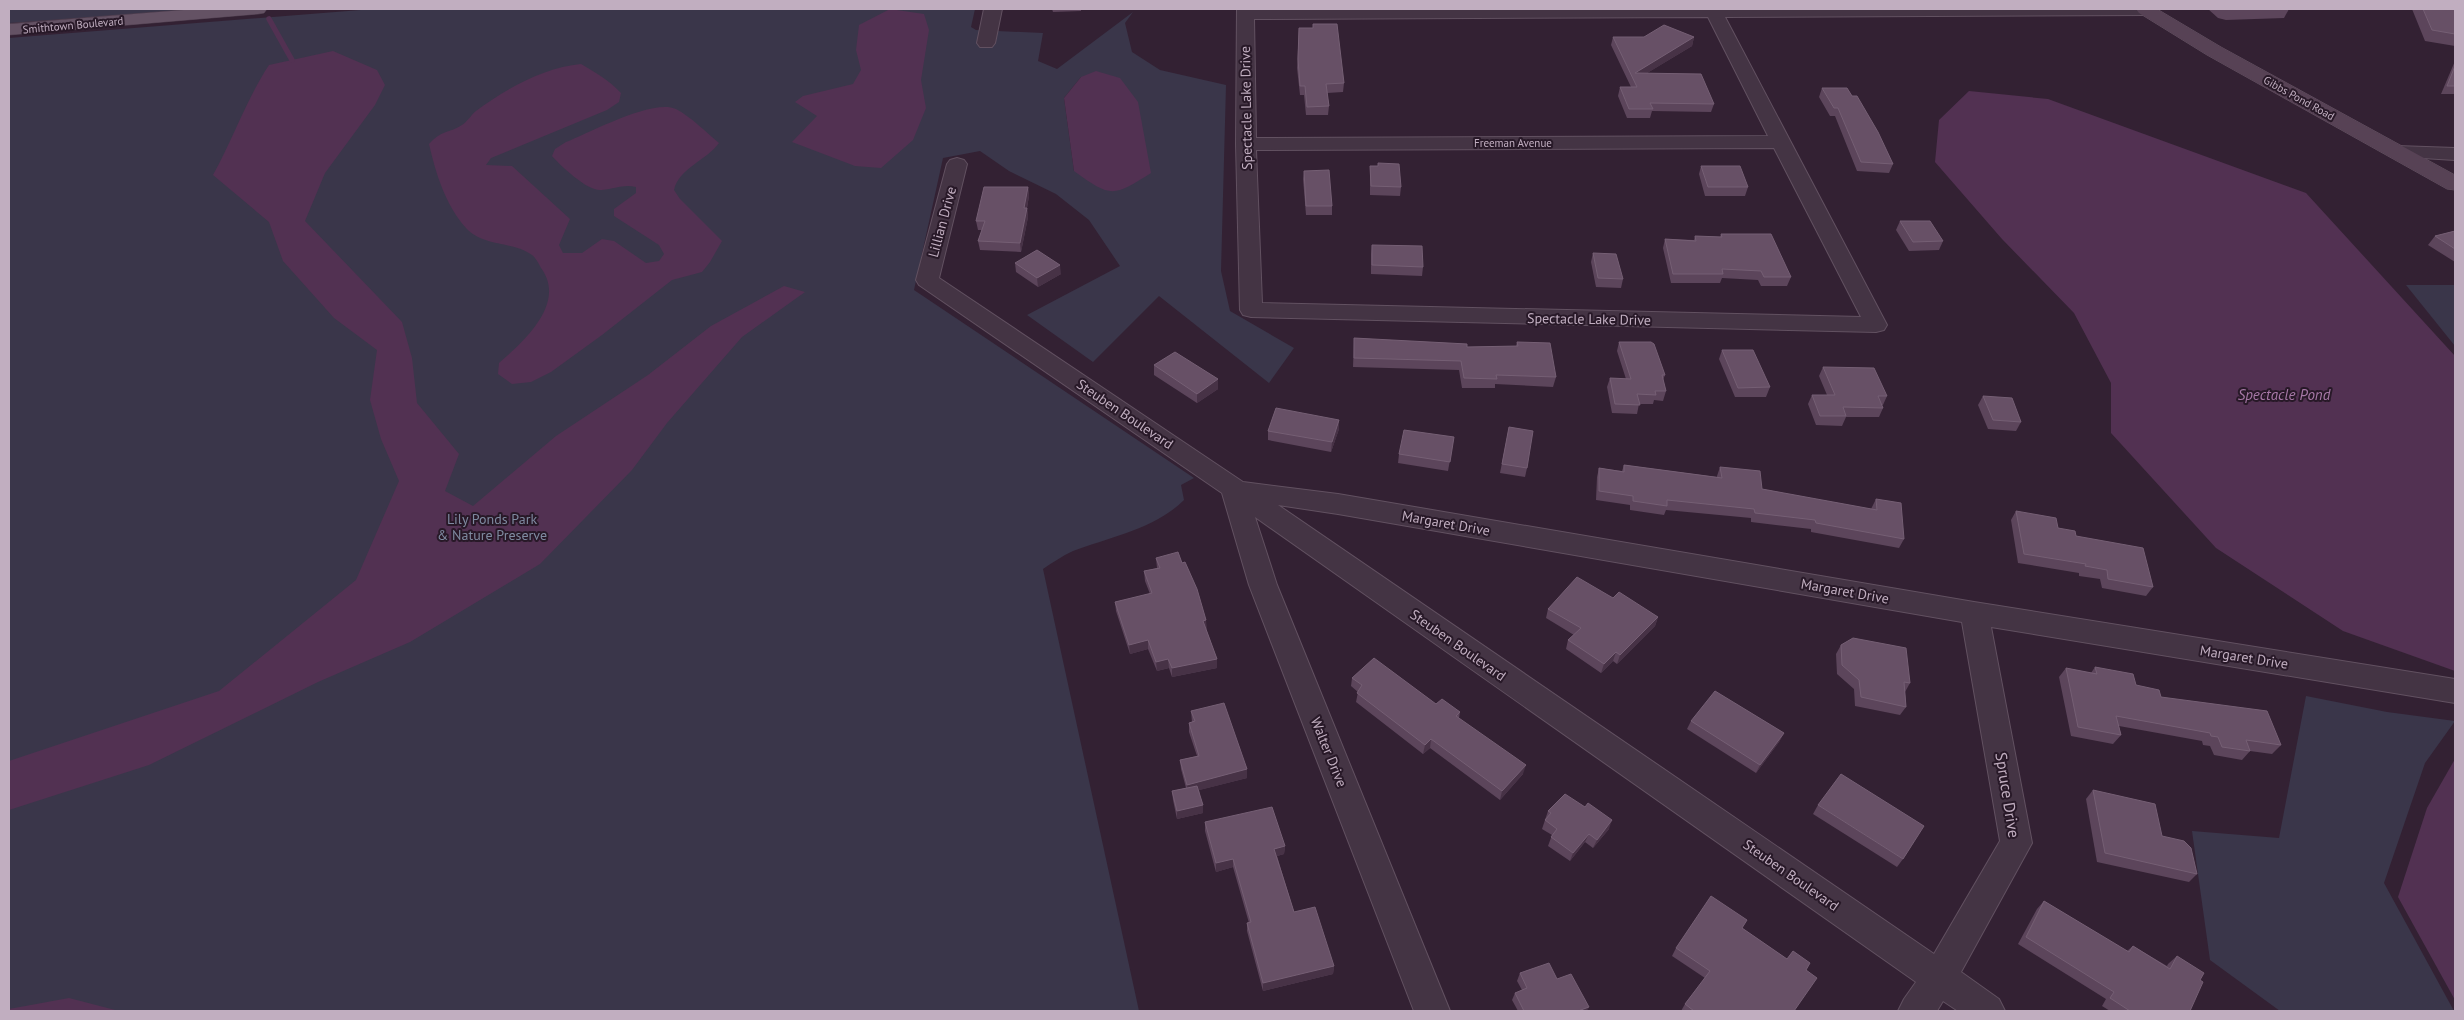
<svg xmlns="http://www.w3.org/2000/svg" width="2464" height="1020" font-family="'PT Sans',sans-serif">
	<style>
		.green { fill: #3a364a; fill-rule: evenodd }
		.water { fill: #523152 }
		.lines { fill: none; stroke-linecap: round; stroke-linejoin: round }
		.stream { stroke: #523152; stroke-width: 5.5 }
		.street-casing { stroke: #625161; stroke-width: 2 }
		.secondary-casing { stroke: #625161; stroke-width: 1 }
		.primary-casing { stroke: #4d3d4d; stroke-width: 1 }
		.street { fill: #443444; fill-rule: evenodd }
		.secondary { fill: #574255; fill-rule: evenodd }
		.primary { fill: #645264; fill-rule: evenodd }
		.wall { fill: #5c455b }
		.shaded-wall { fill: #473246 }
		.building { fill: #675066; stroke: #755f74 }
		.labels { text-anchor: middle; stroke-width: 4; stroke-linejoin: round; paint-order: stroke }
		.far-street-label { font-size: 11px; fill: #c1aec0; stroke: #281928 }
		.street-label { font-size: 14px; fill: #c1aec0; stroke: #281928 }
		.park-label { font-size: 14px; fill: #7f8aa0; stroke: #281928 }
		.water-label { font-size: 15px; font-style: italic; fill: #a778a7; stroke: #281928 }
		.near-street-label { font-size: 16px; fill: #c1aec0; stroke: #281928 }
	</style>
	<rect width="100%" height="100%" fill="#332133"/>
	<g class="green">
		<polygon points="9,9 206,9 9,23"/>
		<path d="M373 9H975L971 27 976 30 1043 33 1038 61 1057 69 1133 12 1125 23 1132 52 1160 70 1226 85 1221 271 1230 311 1294 348 1269 383 1159 296 1093 362 1027 315 1120 266 1089 220 1056 194 1009 171 980 151 943 158 914 290 1194 478 1181 485 1184 500C1155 529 1110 537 1073 551 1062 556 1052 563 1043 569L1139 1011H9V38ZM1081 77 1074 171 1064 98Z"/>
		<polygon points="2406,285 2455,285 2455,346"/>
		<polygon points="2306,696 2387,712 2455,721 2425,763 2384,883 2454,1011 2280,1011 2210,960 2192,831 2279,838"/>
	</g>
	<g class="water">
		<polygon points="890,9 924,14 929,30 921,80 926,108 913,140 881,168 855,166 792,142 817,116 795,102 803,96 853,84 861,70 856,50 859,25"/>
		<path d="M333 51 377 70 385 85 375 105 325 173 305 221 402 322 412 358 417 403 459 454 445 491 473 506 556 436 648 375 711 326 784 286 805 292 742 337 667 423 632 470 540 564 410 642 318 682 149 765 9 810V761L219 691 356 580 399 481 381 439 370 400 377 350 334 318 283 261 269 222 213 175C233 139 246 100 269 65Z"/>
		<path d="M581 64C596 73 609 80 621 93L619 102 607 110 491 158 486 165 512 166 570 219 559 245 563 253H582L602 239 614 241 646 263 659 261 664 254 659 245 614 216V209L636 193V187C623 184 615 189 602 190 588 192 561 166 552 156L555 149 566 142C589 133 653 98 676 109 691 117 706 132 719 143 707 160 679 168 674 190L680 199 722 241 710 262 702 272 672 280 602 335 551 372 531 382 512 384 498 374 499 363C524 341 567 303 541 268 539 264 536 258 532 255 513 241 483 247 466 228 445 204 436 174 429 144 443 129 448 134 462 125 468 121 471 115 476 111 505 89 545 67 581 64Z"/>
		<path d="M1096 71 1120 78 1138 102 1151 173C1113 197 1111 198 1074 171L1064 98 1081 77Z"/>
		<polygon points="1969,91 2048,99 2306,193 2455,356 2455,671 2343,631 2216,548 2111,433 2111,383 2074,313 2002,239 1935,162 1939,120"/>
		<polygon points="2455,759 2455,1000 2398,897 2427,808"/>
		<polygon points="69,998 119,1011 9,1011 9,1009"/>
	</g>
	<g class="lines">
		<polyline class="stream" points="269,19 292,60"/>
		<g class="street-casing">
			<g id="street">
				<polygon points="984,9 1002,9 995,43 992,47 980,47 977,43"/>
				<path d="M1237 9H2153L2154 10 2151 14 2145 15 1725 17 1887 325 1884 330 1876 332 1251 317 1243 315 1240 310 1236 144ZM1708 17 1768 136 1256 138 1254 19ZM1774 148 1861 317 1262 303 1256 150Z"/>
				<polygon points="2397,146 2455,148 2455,160 2390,156 2387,152 2390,148"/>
				<path d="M957 158 964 160 967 164 939 278 1243 482 1338 494 1974 602 2455 679V703L1991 627 2032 843 1961 972 1999 999 2005 1011H1958L1943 1001 1937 1011H1898L1904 999 1916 982 1255 517 1277 585 1450 1011H1414L1249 585 1222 493 919 285 916 280 947 164 950 160ZM1278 505 1338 514 1962 622 2000 841 1934 954Z"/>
			</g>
		</g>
		<g class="secondary-casing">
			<polygon id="secondary" points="2136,9 2157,9 2221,47 2455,175 2455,190 2447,189 2207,55 2139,13"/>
		</g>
		<g class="primary-casing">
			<polygon id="primary" points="196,9 267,9 264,13 258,14 9,35 9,24"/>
		</g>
		<use href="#street" class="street"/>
		<use href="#secondary" class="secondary"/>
		<use href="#primary" class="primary"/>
	</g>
	<g class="wall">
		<polygon points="1052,9 1081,9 1081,11 1053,12"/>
		<polygon points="2208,9 2289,9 2284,18 2226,20 2218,18"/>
		<polygon points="2409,9 2454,9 2455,13 2455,46 2425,41 2412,9"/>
		<polygon points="1299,28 1344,83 1343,92 1327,93 1329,106 1328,115 1306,115 1304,95 1300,95 1297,68"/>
		<polygon points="1613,37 1694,37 1692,46 1647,73 1714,104 1711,112 1652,111 1650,118 1627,118 1618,96 1620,87 1631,87 1611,45"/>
		<polygon points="2455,61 2455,94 2441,94"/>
		<polygon points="1822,88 1852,96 1893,164 1889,173 1857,171 1835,116 1830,116 1819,97"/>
		<polygon points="1370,166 1401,187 1400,196 1370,195"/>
		<polygon points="1701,166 1748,187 1745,196 1705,196 1699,174"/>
		<polygon points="1304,171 1332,206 1332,215 1306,215 1303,179"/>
		<polygon points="1028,187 1029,196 1027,208 1028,217 1021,252 980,250 978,241 982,230 978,230 976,221"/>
		<polygon points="1900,221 1943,241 1939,250 1909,251 1896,230"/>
		<polygon points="2455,231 2455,262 2428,245 2435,236"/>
		<polygon points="1721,234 1791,277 1787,286 1761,286 1758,280 1722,278 1720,283 1671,283 1663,248 1665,239 1694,240 1695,236 1720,237"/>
		<polygon points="1372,245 1423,267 1422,276 1371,274 1371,254"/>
		<polygon points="1593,253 1623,279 1621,288 1596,287 1591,262"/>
		<polygon points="1015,263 1061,274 1038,287 1016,272"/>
		<polygon points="1354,338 1467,347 1516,346 1517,342 1556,377 1553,387 1495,384 1495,388 1462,388 1459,370 1353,367"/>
		<polygon points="1619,342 1665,375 1663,380 1666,391 1663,401 1654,400 1653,404 1639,404 1637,414 1612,413 1607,387 1610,378 1626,379 1617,351"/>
		<polygon points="1722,350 1770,387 1766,397 1735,397 1719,359"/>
		<polygon points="1154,365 1218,389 1197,403 1154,375"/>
		<polygon points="1823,367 1887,396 1883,405 1882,405 1883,408 1879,417 1846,417 1842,426 1816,425 1808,404 1812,395 1827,395 1819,376"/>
		<polygon points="1983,396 2021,422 2016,431 1988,429 1978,405"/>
		<polygon points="1339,420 1339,429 1331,452 1268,440 1268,431"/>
		<polygon points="1509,427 1527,468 1525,477 1500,473"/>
		<polygon points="1454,437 1448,471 1398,463 1399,454"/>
		<polygon points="1624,465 1717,477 1717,476 1720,467 1762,489 1871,509 1876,499 1904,539 1899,548 1811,532 1811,529 1751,522 1751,518 1666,510 1664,515 1630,510 1630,505 1596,500 1597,477 1599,468 1622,471"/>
		<polygon points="2016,511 2058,528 2076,536 2153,587 2146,596 2102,588 2100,579 2079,576 2079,573 2018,563 2011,520"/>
		<polygon points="1156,558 1206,620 1206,629 1217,659 1217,668 1172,677 1169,668 1157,671 1148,649 1130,654 1116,611 1115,602 1150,594 1145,581 1144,571 1157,568"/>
		<polygon points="1613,598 1658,617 1655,626 1617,664 1613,661 1601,673 1566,649 1568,640 1574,635 1546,618 1548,609"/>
		<polygon points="1841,645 1910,683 1905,692 1906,707 1900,715 1855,706 1854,689 1837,674 1836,654"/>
		<polygon points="2095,667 2161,697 2281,745 2272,754 2250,751 2242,760 2214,755 2210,746 2203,745 2202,741 2119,726 2121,735 2113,744 2071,736 2059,677 2066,668 2091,673"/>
		<polygon points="1352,678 1460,712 1459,718 1523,774 1500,800 1430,748 1423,754 1356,702 1358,692 1351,686"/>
		<polygon points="1191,711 1247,769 1247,778 1199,790 1203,813 1177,819 1173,800 1172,791 1186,788 1181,769 1180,760 1197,756 1189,732 1189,723 1192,722"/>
		<polygon points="1691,721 1784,733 1779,742 1756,773 1687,729"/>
		<polygon points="2093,790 2162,836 2197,874 2189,882 2097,862 2086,799"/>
		<polygon points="1818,805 1903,859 1897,867 1813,814"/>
		<polygon points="1548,811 1609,829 1593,848 1585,842 1570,861 1548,846 1552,835 1542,829"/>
		<polygon points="1205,822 1285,846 1284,854 1277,856 1294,912 1334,966 1333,974 1263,991 1247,931 1247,923 1249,923 1233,867 1216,872 1205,831"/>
		<polygon points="2044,901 2127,951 2133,946 2167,966 2168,964 2177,956 2200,980 2190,1011 2110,1011 2102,1006 2106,999 2018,944 2037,909"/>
		<polygon points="1742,928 1787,959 1806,970 1794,1011 1681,1011 1685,1004 1705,978 1672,956 1676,948"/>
		<polygon points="1520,973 1557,979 1587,1011 1518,1011 1512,1000 1515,993 1522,990 1517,981"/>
	</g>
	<g class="shaded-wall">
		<polygon points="1694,37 1692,46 1634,81 1635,73"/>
		<polygon points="1028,187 1029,196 1026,213 1027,208 1028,217 1021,252 1020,243 1024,208"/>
		<polygon points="1060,265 1061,274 1038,287 1037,278"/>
		<polygon points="1218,379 1218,389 1197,403 1197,394"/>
		<polygon points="1339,420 1339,429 1331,452 1332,442"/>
		<polygon points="1658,617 1655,626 1617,664 1620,655"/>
		<polygon points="1206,620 1207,629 1203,630 1203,621"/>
		<polygon points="1148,640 1148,649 1130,654 1129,645"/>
		<polygon points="1616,652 1613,661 1601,673 1604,664"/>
		<polygon points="1168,659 1169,668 1157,671 1156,662"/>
		<polygon points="1217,659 1217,668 1172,677 1172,668"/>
		<polygon points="1784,733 1779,742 1756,773 1760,765"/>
		<polygon points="1431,739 1430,748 1423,754 1425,745"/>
		<polygon points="1526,765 1523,774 1500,800 1502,791"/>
		<polygon points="1247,769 1247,778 1188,793 1187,785"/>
		<polygon points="1203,805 1203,813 1177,819 1177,811"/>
		<polygon points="1612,820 1609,829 1593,848 1597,840"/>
		<polygon points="1589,834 1585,842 1570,861 1573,853"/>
		<polygon points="1285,846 1284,854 1274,857 1274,849"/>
		<polygon points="1233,859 1233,867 1216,872 1216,863"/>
		<polygon points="1334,966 1333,974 1263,991 1263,983"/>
		<polygon points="1589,1007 1587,1011 1578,1011"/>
	</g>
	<g class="building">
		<polygon points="2423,9 2454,9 2455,13 2455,34 2432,30"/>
		<polygon points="1313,24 1337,24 1344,83 1326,84 1329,106 1307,107 1305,86 1300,86 1298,59 1299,28 1313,28"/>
		<polygon points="1664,25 1694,37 1635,73 1701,74 1714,104 1650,103 1653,109 1629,109 1620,87 1637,87 1613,37 1644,37"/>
		<polygon points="2455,66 2455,86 2447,86"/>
		<polygon points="1822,88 1847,88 1852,96 1857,96 1878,132 1893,164 1861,162 1838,108 1834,108"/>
		<polygon points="1378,163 1399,164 1401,187 1371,186 1370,166 1378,166"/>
		<polygon points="1701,166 1740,166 1748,187 1708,187"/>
		<polygon points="1329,170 1332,206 1306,206 1304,171"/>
		<polygon points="984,187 1028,187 1024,208 1027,208 1020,243 978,241 985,221 976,221"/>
		<polygon points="1900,221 1930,221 1943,241 1913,242"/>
		<polygon points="2455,231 2455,249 2435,236"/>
		<polygon points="1721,234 1771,234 1791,277 1764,277 1761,271 1722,269 1723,274 1673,274 1665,239 1696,241 1695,236 1722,237"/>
		<polygon points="1372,245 1422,246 1423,267 1372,265"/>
		<polygon points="1037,250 1060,265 1037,278 1015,263"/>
		<polygon points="1593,253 1616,254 1623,279 1598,278"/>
		<polygon points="1354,338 1467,344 1467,347 1518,346 1517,342 1550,343 1556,377 1496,375 1497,379 1464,378 1461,361 1354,358"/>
		<polygon points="1619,342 1651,342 1654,344 1665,375 1662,375 1666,391 1655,391 1656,395 1637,394 1640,405 1615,404 1610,378 1631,379"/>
		<polygon points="1722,350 1753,350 1770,387 1738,388"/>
		<polygon points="1175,352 1218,379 1197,394 1154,365"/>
		<polygon points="1823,367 1874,368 1887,396 1878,396 1883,408 1843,407 1846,416 1820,416 1812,395 1835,395"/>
		<polygon points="1983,396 2012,398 2021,422 1993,420"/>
		<polygon points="1276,408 1339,420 1332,442 1268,431"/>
		<polygon points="1509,427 1533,431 1527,468 1502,464"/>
		<polygon points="1404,430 1454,437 1450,462 1399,454"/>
		<polygon points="1624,465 1722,478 1720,467 1760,471 1762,489 1877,510 1876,499 1901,503 1904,539 1816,523 1815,520 1755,513 1754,509 1667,500 1667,506 1633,501 1633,496 1599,491 1599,468 1624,472"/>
		<polygon points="2016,511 2056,518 2058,528 2075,531 2076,536 2143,548 2153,587 2108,579 2107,570 2085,566 2086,564 2024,554"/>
		<polygon points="1178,552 1182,563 1185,562 1197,589 1206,620 1203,621 1217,659 1172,668 1168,659 1156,662 1148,640 1129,645 1115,602 1152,593 1144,571 1160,568 1156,558"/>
		<polygon points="1577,577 1613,598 1619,592 1658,617 1620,655 1616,652 1604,664 1568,640 1581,628 1548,609"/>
		<polygon points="1853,638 1906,648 1910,683 1904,682 1906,707 1861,697 1859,680 1842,665 1841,645"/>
		<polygon points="1374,658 1436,704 1442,699 1460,712 1456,716 1526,765 1502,791 1431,739 1425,745 1357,693 1362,685 1352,678"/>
		<polygon points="2095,667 2133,674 2136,685 2159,690 2161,697 2267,711 2281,745 2246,740 2250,751 2222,747 2218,737 2211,736 2210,733 2116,716 2121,735 2078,727 2066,668 2097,674"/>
		<polygon points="1715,691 1784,733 1760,765 1691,721"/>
		<polygon points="1224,703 1247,769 1187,785 1180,760 1199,756 1189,723 1195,721 1191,711"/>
		<polygon points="1841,774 1924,826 1903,859 1818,805"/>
		<polygon points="1197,786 1203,805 1177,811 1172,791"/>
		<polygon points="2093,790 2155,804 2162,836 2184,841 2191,848 2197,874 2105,853"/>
		<polygon points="1565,794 1585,807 1588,803 1612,820 1597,840 1589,834 1573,853 1551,837 1557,829 1545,820 1551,813 1548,811"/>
		<polygon points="1272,807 1285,846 1274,849 1294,912 1315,907 1334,966 1263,983 1247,923 1251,922 1233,859 1216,863 1205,822"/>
		<polygon points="1711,896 1747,920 1742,928 1787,959 1793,951 1810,963 1806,970 1817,978 1794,1011 1694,1011 1685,1004 1710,971 1676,948"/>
		<polygon points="2044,901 2129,952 2133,946 2170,969 2177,956 2204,973 2200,980 2203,982 2190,1011 2130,1011 2110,998 2114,992 2026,937"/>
		<polygon points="1549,963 1557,979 1571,974 1589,1007 1578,1011 1524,1011 1515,993 1527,988 1520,973"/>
	</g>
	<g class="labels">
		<g class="far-street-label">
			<text transform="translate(73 25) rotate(-5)" y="4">Smithtown Boulevard</text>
			<text transform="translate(2299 98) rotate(29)" y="4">Gibbs Pond Road</text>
			<text x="1513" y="147">Freeman Avenue</text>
		</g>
		<g class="street-label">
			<text transform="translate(1246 108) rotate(-91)" y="5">Spectacle Lake Drive</text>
			<text transform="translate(942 222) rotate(-75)" y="5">Lillian Drive</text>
			<text transform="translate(1589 319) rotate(1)" y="5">Spectacle Lake Drive</text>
			<text transform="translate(1125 414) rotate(34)" y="5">Steuben Boulevard</text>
			<text transform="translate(1446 523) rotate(10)" y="5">Margaret Drive</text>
			<text transform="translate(1845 591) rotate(10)" y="5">Margaret Drive</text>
			<text transform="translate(1458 645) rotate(35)" y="5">Steuben Boulevard</text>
			<text transform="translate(2244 657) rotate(9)" y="5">Margaret Drive</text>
			<text transform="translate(1329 752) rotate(68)" y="5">Walter Drive</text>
			<text transform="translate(1791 875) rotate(35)" y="5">Steuben Boulevard</text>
		</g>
		<g class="park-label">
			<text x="492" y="524">Lily Ponds Park<tspan x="492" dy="16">&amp; Nature Preserve</tspan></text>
		</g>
		<g class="water-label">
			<text x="2284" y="400">Spectacle Pond</text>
		</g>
		<g class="near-street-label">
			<text transform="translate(2008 795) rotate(81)" y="6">Spruce Drive</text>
		</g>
	</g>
	<rect width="2464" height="1020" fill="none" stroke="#c1aec0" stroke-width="20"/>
</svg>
